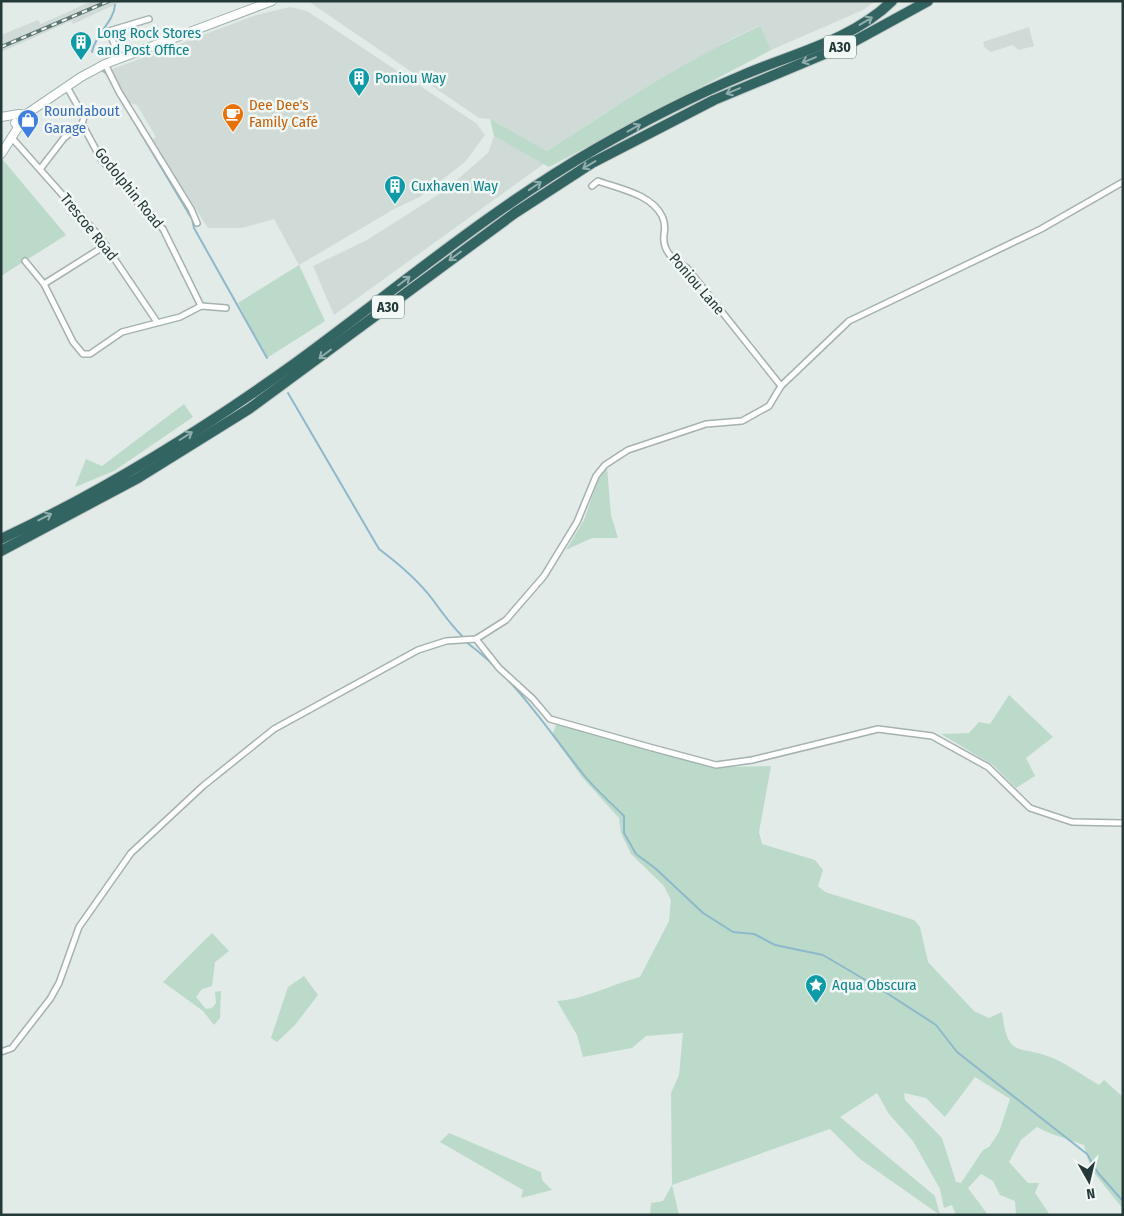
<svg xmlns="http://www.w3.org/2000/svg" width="1124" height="1216" font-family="'Fira Sans Condensed',sans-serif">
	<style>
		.built { fill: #d0dad7 }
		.green { fill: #bcdac9; fill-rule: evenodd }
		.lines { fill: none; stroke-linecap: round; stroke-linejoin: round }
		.stream { stroke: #8eb8cb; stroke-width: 2 }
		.street-casing { stroke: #a5b2b0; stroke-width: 8 }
		.secondary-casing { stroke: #a1b5b1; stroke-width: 10 }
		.highway-casing { stroke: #c1c8c7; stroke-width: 12 }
		.street { stroke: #fff; stroke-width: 5 }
		.secondary { stroke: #fff; stroke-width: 8 }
		.highway { stroke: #326461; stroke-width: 10 }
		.rail-casing { stroke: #5e7673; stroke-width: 4 }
		.rail { stroke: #f2f8f6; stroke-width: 2; stroke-dasharray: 5.5; stroke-linecap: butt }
		.oneway { stroke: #92aeac }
		.labels { text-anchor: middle; stroke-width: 5; stroke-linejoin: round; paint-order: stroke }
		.shield { fill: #f2f8f6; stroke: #617371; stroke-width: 1 }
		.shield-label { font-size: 14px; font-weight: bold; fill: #233a38 }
		.culture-label { font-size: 15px; fill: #0d838f; stroke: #f2f8f6; text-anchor: start }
		.food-label { font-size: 15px; fill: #c56008; stroke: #f2f8f6; text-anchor: start }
		.shop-label { font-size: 15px; fill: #366cbe; stroke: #f2f8f6; text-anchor: start }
		.street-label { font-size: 15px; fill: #233a38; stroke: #f2f8f6 }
	</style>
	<rect width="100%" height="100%" fill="#e2ebe8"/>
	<g class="built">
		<polygon points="92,1 123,1 73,24 71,21 1,52 1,35 38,20 41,24"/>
		<polygon points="308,1 875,1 863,10 771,50 759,26 733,38 608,111 547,151 490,119 479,118"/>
		<polygon points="290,7 307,11 476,123 485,135 465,162 420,197 396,208 299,265 274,219 242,228 208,228 152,140 156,137 137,105 128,102 110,70 256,15"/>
		<polygon points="1029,27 1034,46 1019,50 1012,45 991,52 985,48 983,42"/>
		<polygon points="494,136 545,163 334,315 313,266 367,240 444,191 488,153"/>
	</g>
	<g class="green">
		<path d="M760 26 771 50 549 167 494 136 490 119 547 151C615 107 685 60 760 26Z"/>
		<polygon points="3,160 66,235 1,276 1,163"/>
		<polygon points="299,265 325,321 267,358 238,303"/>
		<polygon points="184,404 193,417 114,471 75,487 86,459 102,466"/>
		<polygon points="607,467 611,515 618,538 592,538 566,550 584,520 598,480"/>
		<polygon points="1009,695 1053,737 1026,758 1035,776 1016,788 993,765 941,734 969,733 979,722 990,724"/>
		<path d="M557 723 665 755 726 767 771 766 759 832 762 844 815 860 823 870 818 886 825 892 914 920 920 927 928 962 974 1011 989 1018 1002 1012C1008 1062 1020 1043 1055 1059 1070 1066 1084 1076 1099 1085L1104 1080 1123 1097V1209L1091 1169 1084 1145 1049 1133 1037 1127 1021 1140 1009 1162 1028 1183H1039L1035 1193 1050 1215H1016L1015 1201 1000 1195 993 1181 981 1174 968 1188 988 1215H956L952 1205 944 1208 940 1189 913 1141 889 1114 877 1093 840 1117 935 1196 940 1215 860 1159 830 1129 672 1185 679 1215H650L651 1203 663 1201 672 1185 671 1093 679 1075 683 1033 646 1036 632 1048 583 1057 577 1035 557 1001C586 999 612 984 640 977L669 921 671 900 664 886 631 854 621 833 619 818 582 777 552 735ZM975 1077 1010 1099 999 1132 989 1147 983 1150 961 1183 956 1182 942 1138 905 1100 904 1093 926 1098 945 1117Z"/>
		<polygon points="212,933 229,951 215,962 212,986 202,989 196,997 206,1009 212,1008 216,1003 215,992 221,991 220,1018 214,1025 203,1011 163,982"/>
		<polygon points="304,976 318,995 295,1025 277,1042 271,1038 288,987"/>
		<polygon points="449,1133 541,1172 542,1180 552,1190 521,1198 523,1190 440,1142"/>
	</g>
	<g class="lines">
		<g class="stream">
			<path d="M92 52C95 34 114 22 115 5"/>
			<polyline points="103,71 108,75"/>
			<polyline points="118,95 192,219 194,228 267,358"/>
			<path d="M288 393 379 549C399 564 418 580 433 600 443 614 451 625 463 637"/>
			<path d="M466 642C514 677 547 729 583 774 595 789 610 802 624 816V833L636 854 655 868 703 913 733 932 754 934 775 945 823 955 879 988 936 1025 957 1052 1087 1154 1098 1173 1123 1201"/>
		</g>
		<g class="street-casing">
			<g id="street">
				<polyline points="120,59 109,31 149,19"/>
				<polyline points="105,64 119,92 191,209 197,223"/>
				<polyline points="82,124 101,159 146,213 163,229 201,306"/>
				<polyline points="12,138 99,236 157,322"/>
				<polyline points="41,168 64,138 82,124 84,117 67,87"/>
				<path d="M592 186 598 181C620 189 651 194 662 216 665 222 665 229 664 235 662 252 674 260 687 268L781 386"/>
				<polyline points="106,245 44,284 73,342 83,354 90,354 122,332 180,317 201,306 226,308"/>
				<polyline points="25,261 44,284"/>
				<polyline points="476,639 499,668 533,699 550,719 649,747 716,765 752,760 878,729 932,736 988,767 1030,808 1072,822 1123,823"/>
				<polyline points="1,1052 12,1048 50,999 59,983 79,927 131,853 203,786 274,729 418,650 446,641 476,639 506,620 544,576 577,522 596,476 605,465 628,450 706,424 742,421 769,406 781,386 849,321 1041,229 1123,182"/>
			</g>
		</g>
		<g class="secondary-casing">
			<g id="secondary">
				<polyline points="1,117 19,114 25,115 81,77 105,64 272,1"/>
				<polyline points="15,123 19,126 24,125 27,121 25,115"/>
				<polyline points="1,154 19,126"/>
			</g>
		</g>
		<g class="highway-casing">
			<g id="highway">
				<path d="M1 539C104 491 202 430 294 364 394 291 489 210 597 148 644 121 693 96 743 75 792 54 853 40 892 1"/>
				<polyline points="1,551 138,478 249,409 515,213 592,163 714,100 853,42 928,1"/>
			</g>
		</g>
		<use href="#street" class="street"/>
		<use href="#secondary" class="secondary"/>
		<use href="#highway" class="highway"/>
		<g class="rail-casing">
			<polyline id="rail" points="1,47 109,1"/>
		</g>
		<use href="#rail" class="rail"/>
	</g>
	<defs><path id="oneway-shaft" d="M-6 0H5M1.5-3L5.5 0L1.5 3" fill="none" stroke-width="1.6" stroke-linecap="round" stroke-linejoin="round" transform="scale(1.25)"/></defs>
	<g class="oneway">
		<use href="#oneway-shaft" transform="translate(866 21) rotate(-31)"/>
		<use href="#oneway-shaft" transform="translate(809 60) rotate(158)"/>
		<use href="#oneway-shaft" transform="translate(733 91) rotate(157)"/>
		<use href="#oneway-shaft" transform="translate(634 128) rotate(-29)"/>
		<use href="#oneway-shaft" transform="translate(589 165) rotate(149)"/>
		<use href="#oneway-shaft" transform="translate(535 186) rotate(-34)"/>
		<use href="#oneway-shaft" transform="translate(455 256) rotate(143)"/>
		<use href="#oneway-shaft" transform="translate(404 281) rotate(-37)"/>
		<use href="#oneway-shaft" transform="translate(325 354) rotate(143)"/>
		<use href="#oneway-shaft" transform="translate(186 436) rotate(-32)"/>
		<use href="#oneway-shaft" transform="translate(45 517) rotate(-27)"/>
	</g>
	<defs>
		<g id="building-pin" transform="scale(1.125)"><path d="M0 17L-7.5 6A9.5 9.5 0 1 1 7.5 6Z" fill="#0f9aa8" stroke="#f2f8f6"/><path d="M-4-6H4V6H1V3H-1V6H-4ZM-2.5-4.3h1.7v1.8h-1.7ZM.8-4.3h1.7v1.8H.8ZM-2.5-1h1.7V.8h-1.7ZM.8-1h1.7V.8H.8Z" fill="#fff"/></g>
		<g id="cafe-pin" transform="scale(1.125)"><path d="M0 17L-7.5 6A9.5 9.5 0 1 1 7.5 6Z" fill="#e8710a" stroke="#f2f8f6"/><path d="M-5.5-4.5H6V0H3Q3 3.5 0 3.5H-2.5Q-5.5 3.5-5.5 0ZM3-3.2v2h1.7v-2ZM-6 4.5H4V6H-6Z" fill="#fff"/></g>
		<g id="shop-pin" transform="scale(1.125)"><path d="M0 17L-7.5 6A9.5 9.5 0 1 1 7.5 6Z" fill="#3f7fe0" stroke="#f2f8f6"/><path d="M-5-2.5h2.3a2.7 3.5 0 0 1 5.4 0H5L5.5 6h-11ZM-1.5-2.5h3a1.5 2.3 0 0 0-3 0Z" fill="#fff"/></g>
		<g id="sight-pin" transform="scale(1.125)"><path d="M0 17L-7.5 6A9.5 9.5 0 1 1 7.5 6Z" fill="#0f9aa8" stroke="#f2f8f6"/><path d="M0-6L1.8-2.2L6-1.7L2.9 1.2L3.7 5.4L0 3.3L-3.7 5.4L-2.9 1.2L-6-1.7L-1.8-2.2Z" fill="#fff"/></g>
	</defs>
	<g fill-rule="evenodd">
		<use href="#building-pin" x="81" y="42"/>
		<use href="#building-pin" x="359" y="78"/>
		<use href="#cafe-pin" x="233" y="114"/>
		<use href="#shop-pin" x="28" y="120"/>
		<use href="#building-pin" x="395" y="186"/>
		<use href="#sight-pin" x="816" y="985"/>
	</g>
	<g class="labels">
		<g class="shield">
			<rect x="824" y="35.5" width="32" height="23" rx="4"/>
			<rect x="372" y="295.5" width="32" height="23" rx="4"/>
		</g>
		<g class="shield-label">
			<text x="840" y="52">A30</text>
			<text x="388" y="312">A30</text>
		</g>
		<g class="culture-label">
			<text x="97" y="38">Long Rock Stores<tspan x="97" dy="17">and Post Office</tspan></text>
			<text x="375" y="83">Poniou Way</text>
			<text x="411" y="191">Cuxhaven Way</text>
			<text x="832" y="990">Aqua Obscura</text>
		</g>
		<g class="food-label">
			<text x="249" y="110">Dee Dee's<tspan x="249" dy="17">Family Café</tspan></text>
		</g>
		<g class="shop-label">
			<text x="44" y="116">Roundabout<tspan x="44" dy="17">Garage</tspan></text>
		</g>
		<g class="street-label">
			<text transform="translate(129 188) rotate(51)" y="5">Godolphin Road</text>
			<text transform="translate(89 227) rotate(51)" y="5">Trescoe Road</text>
			<text transform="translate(697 284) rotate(49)" y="5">Poniou Lane</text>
		</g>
	</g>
	<rect width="1124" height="1216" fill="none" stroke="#233a38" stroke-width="5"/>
	<g transform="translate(1089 1181) rotate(172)" stroke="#f2f8f6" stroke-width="4" paint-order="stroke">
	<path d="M0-4L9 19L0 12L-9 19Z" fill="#233a38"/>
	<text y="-8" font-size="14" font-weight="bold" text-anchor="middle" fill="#233a38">N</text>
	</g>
</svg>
